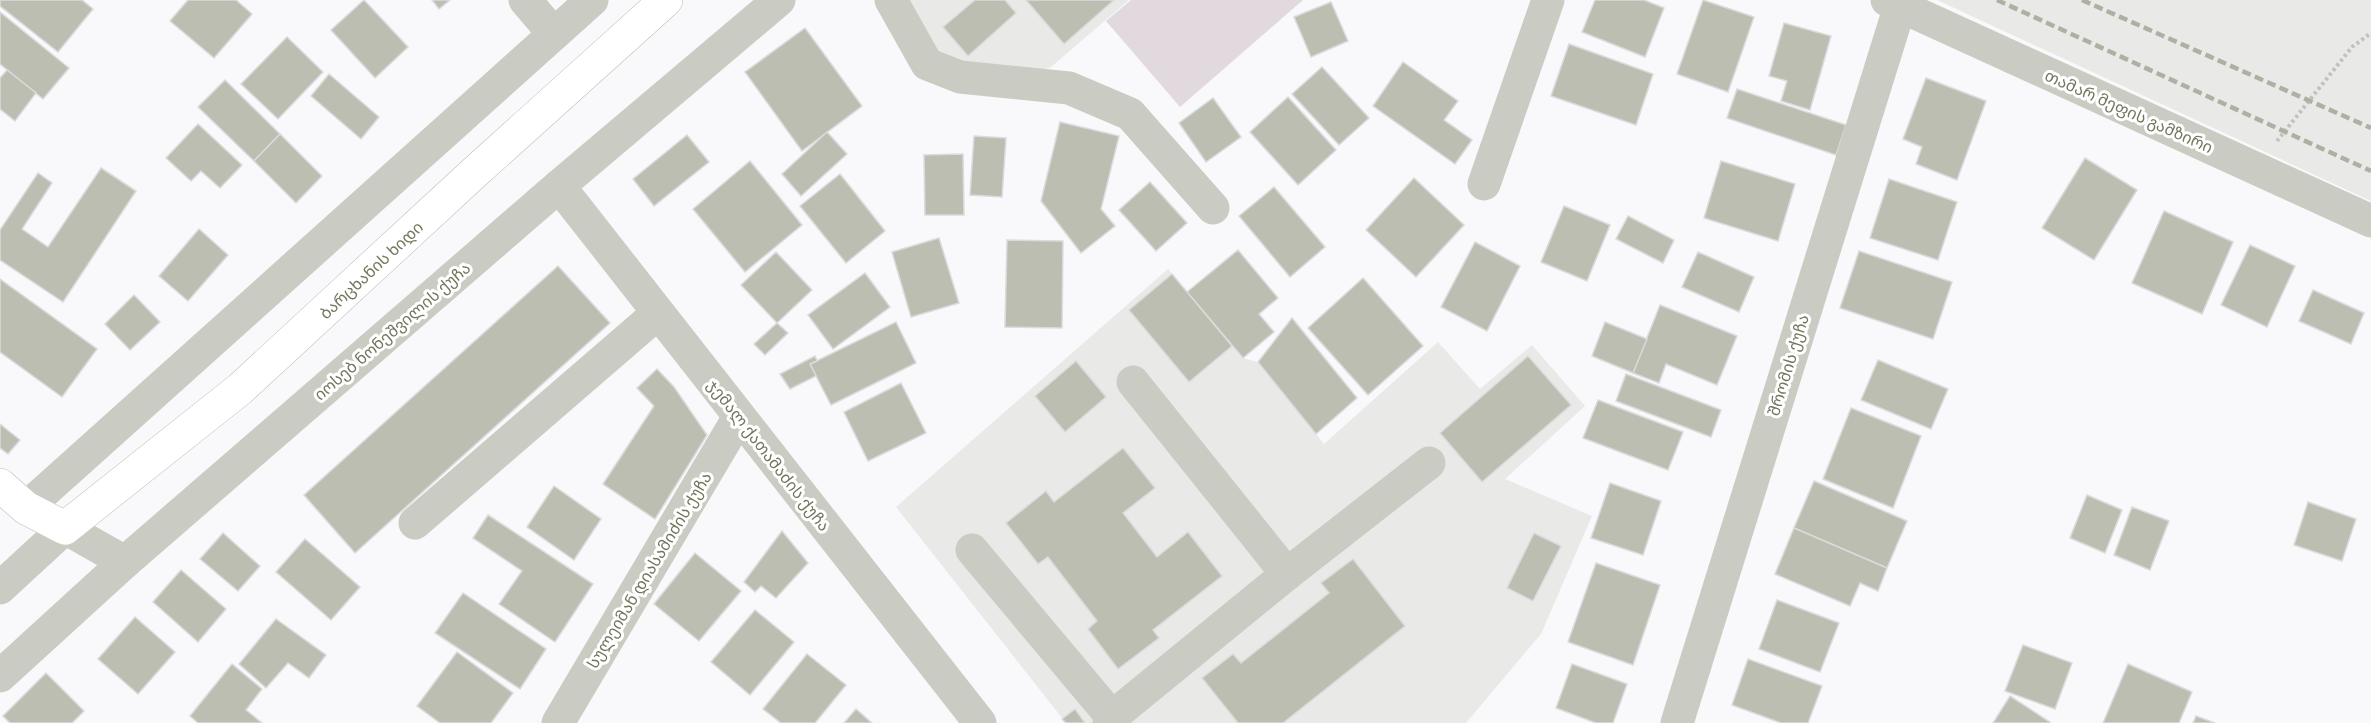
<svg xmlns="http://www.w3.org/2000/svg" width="2371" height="723" font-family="'Archivo Narrow','Noto Sans Georgian',sans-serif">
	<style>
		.built { fill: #e9e9e8 }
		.green { fill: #e2d9df }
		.building { fill: #bcbeb1; stroke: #dbdadc; stroke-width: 1.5 }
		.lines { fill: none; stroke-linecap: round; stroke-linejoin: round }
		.major-casing { stroke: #bcbeb5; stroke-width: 34 }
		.path { stroke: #c1c2bb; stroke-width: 4; stroke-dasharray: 3 3; stroke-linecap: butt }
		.minor { stroke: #caccc3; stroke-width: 33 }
		.major { stroke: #fff; stroke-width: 33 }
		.rail { stroke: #adb0a2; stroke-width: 4.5; stroke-dasharray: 9 4.5; stroke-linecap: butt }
		.labels { text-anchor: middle; stroke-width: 6; stroke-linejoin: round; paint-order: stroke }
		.street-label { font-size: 16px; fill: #72775c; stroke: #fff }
	</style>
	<rect width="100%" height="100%" fill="#f9f8fa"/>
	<g class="built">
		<polygon points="906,0 1129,0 1051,67 1023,78 936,60"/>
		<polygon points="1937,0 2371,0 2371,201"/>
		<polygon points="1168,269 1242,358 1258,362 1324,444 1438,342 1480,389 1532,345 1585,406 1505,479 1592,516 1541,634 1466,723 1066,723 896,507"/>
	</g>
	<polygon class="green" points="1131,0 1303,0 1180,107 1106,21"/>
	<g class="building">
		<polygon points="0,0 82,0 93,9 58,52 0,6"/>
		<polygon points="188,0 236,0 252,14 214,58 170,21"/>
		<polygon points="364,0 408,47 375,78 331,30"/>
		<polygon points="432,0 450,0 439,9"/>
		<polygon points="975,0 1005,0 1016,13 968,56 943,27"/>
		<polygon points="1026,0 1114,0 1064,44"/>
		<polygon points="1595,0 1644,0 1664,8 1645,57 1582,32"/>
		<polygon points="1703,0 1754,17 1728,92 1677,74"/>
		<polygon points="1331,2 1348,41 1311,57 1294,17"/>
		<polygon points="0,12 69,68 43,99 0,64"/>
		<polygon points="1784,23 1831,36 1810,110 1781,101 1787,81 1769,76"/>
		<polygon points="805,28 862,106 802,151 745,72"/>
		<polygon points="287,37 323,72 278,119 241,84"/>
		<polygon points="1569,44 1653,74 1636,125 1551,96"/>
		<polygon points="1403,62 1458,101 1444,120 1472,140 1455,164 1373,106"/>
		<polygon points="1322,67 1369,118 1339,145 1292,94"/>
		<polygon points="7,70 36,93 15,121 0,109 0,78"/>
		<polygon points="329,74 379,117 361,139 311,96"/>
		<polygon points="1926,78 1986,101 1957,180 1916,164 1922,147 1903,139"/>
		<polygon points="225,80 280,134 254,161 198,107"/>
		<polygon points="1737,89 1846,125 1836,155 1727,118"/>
		<polygon points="1288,97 1336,150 1298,185 1250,132"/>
		<polygon points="1213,98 1241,137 1206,162 1179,123"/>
		<polygon points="1060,122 1119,136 1101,209 1115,226 1081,253 1041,201"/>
		<polygon points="198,124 242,165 220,188 201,171 191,181 166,158"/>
		<polygon points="827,132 847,154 801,196 782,174"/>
		<polygon points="280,134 322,176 296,203 254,161"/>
		<polygon points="687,135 709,162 654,206 633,179"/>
		<polygon points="974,136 1006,138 1002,197 970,195"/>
		<polygon points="963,154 964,215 925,215 924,155"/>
		<polygon points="2085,158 2137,190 2094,260 2042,228"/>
		<polygon points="750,161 802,225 745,272 693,209"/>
		<polygon points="1721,161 1795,184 1778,241 1704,218"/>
		<polygon points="101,168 136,191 63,302 0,260 0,230 38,173 52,183 22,229 48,247"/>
		<polygon points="840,174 885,231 846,263 800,206"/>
		<polygon points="1414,178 1464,225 1416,277 1366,230"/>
		<polygon points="1889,179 1957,202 1938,260 1870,238"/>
		<polygon points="1150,182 1187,223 1156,251 1119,210"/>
		<polygon points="1274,187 1325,247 1290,277 1239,216"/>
		<polygon points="1564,206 1610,225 1587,281 1541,262"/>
		<polygon points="2164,211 2233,242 2202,314 2132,283"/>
		<polygon points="1628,216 1674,240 1663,263 1616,239"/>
		<polygon points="199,229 228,255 188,301 159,276"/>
		<polygon points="939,238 959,303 911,317 892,252"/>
		<polygon points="1007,240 1063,241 1062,328 1005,327"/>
		<polygon points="1475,242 1520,266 1487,331 1441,307"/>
		<polygon points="2250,245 2295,266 2267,327 2221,305"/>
		<polygon points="1238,250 1278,298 1259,314 1274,332 1243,358 1187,292"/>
		<polygon points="1859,251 1952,282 1933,339 1840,308"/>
		<polygon points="776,252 812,290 777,323 741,285"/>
		<polygon points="1698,252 1754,277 1739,312 1682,287"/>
		<polygon points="558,266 610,323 355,553 304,495"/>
		<polygon points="865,273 890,307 833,349 808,315"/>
		<polygon points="1172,274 1232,346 1189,382 1129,310"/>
		<polygon points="1363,278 1423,346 1368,395 1308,328"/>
		<polygon points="0,279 97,349 62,397 0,352"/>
		<polygon points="2313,290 2364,313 2351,344 2299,321"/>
		<polygon points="134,295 160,322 130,350 105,324"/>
		<polygon points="1660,305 1737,336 1717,385 1666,364 1659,383 1633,373"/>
		<polygon points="1292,318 1357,398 1316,434 1258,362"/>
		<polygon points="896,322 916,363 831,405 810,364"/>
		<polygon points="1605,322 1647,339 1633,373 1592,356"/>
		<polygon points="777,323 788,333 765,355 754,344"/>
		<polygon points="815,356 817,361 810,364 816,376 790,389 780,374"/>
		<polygon points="1528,356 1571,405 1482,482 1440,433"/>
		<polygon points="1878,360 1948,389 1931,429 1861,400"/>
		<polygon points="1076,361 1106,397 1065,432 1035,396"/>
		<polygon points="657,369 674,387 707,435 655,519 603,484 654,406 637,388"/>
		<polygon points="1626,374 1721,410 1711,437 1616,401"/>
		<polygon points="901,383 926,433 868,461 844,412"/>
		<polygon points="1598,400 1683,432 1668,470 1583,438"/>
		<polygon points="1851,408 1921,436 1893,508 1823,479"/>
		<polygon points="0,424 20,440 8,454 0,448"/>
		<polygon points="1123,448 1155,488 1123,513 1157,557 1188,532 1222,576 1153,630 1159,638 1118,669 1088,629 1097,621 1048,557 1038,564 1006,523 1046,491 1054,502"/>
		<polygon points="1814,481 1907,521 1887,568 1794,528"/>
		<polygon points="1610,483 1661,501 1643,555 1591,538"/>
		<polygon points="554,486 601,519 574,560 527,527"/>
		<polygon points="2087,495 2122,510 2105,553 2070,538"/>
		<polygon points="2308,502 2356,519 2342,561 2294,545"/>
		<polygon points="2132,507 2169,521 2150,570 2114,555"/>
		<polygon points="488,515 593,584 555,642 499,604 522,571 473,538"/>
		<polygon points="1794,528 1887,568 1878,591 1860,583 1850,606 1775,574"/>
		<polygon points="782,531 808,563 776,598 761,586 755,592 744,582"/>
		<polygon points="223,533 260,566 238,591 200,559"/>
		<polygon points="1534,533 1561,546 1533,601 1507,588"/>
		<polygon points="305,539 360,587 331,620 276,572"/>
		<polygon points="695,553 741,591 699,641 654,604"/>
		<polygon points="1353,559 1405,626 1283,723 1238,723 1202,678 1233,654 1241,663 1329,593 1321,583"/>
		<polygon points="1596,563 1660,585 1633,665 1568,642"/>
		<polygon points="181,570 226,609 198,642 153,602"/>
		<polygon points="463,593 546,649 520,689 435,633"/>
		<polygon points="1777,600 1839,623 1820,672 1759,649"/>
		<polygon points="755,610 794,642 750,695 711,662"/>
		<polygon points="135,617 175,652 138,694 98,659"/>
		<polygon points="276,619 326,655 309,678 288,663 266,688 239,664"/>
		<polygon points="2023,645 2072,663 2055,709 2005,691"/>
		<polygon points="457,652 513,693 491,723 440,723 417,706"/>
		<polygon points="807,654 846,685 815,723 781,723 763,709"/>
		<polygon points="1748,659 1822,686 1808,723 1781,723 1732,705"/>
		<polygon points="232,664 262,689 246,710 262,723 198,723 190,716"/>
		<polygon points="1572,664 1627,684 1613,723 1596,723 1556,708"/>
		<polygon points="2128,664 2192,692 2179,723 2103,723"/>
		<polygon points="46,673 84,711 72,723 10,723 3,716"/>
		<polygon points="2010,696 2050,722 2049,723 1993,723"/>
		<polygon points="856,709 872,723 844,723"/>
		<polygon points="1075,709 1085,723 1066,723 1062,719"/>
		<polygon points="2196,716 2215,723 2193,723"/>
	</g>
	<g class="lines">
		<g class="major-casing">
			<polyline id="major" points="0,485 26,508 65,528 240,389 475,172 666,0"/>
		</g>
		<polyline class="path" points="2277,141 2352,47 2371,33"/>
		<g class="minor">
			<polyline points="525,0 554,34"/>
			<polyline points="891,0 927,64 960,77 1069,88 1130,114 1213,208"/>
			<polyline points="1887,0 2371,221"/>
			<polyline points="1484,184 1548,0"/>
			<polyline points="559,186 980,723"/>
			<polyline points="26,508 592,0"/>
			<polyline points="415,523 658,313"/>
			<polyline points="972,550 1112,717"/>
			<polyline points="1287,574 1429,463"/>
			<polyline points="0,588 65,528 125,562 559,186 779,0"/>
			<polyline points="0,676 125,562"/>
			<polyline points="558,723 739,417"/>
			<polyline points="1109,723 1112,717 1287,574 1133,382"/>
			<polyline points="1677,723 1900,6"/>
		</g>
		<use href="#major" class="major"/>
		<g class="rail">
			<polyline points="1997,0 2371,171"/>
			<polyline points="2082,0 2371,128"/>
		</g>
	</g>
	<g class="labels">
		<g class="street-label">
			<text transform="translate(2129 111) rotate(24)" y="6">თამარ მეფის გამზირი</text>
			<text transform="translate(371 270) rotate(-43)" y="6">ბარცხანის ხიდი</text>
			<text transform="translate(392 331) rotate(-41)" y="6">იოსებ ნონეშვილის ქუჩა</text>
			<text transform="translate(1788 365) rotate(-73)" y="6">შრომის ქუჩა</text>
			<text transform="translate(769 455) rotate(52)" y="6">ჯემალ ქათამაძის ქუჩა</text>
			<text transform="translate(649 570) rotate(-59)" y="6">სულეიმან დიასამიძის ქუჩა</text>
		</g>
	</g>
</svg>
